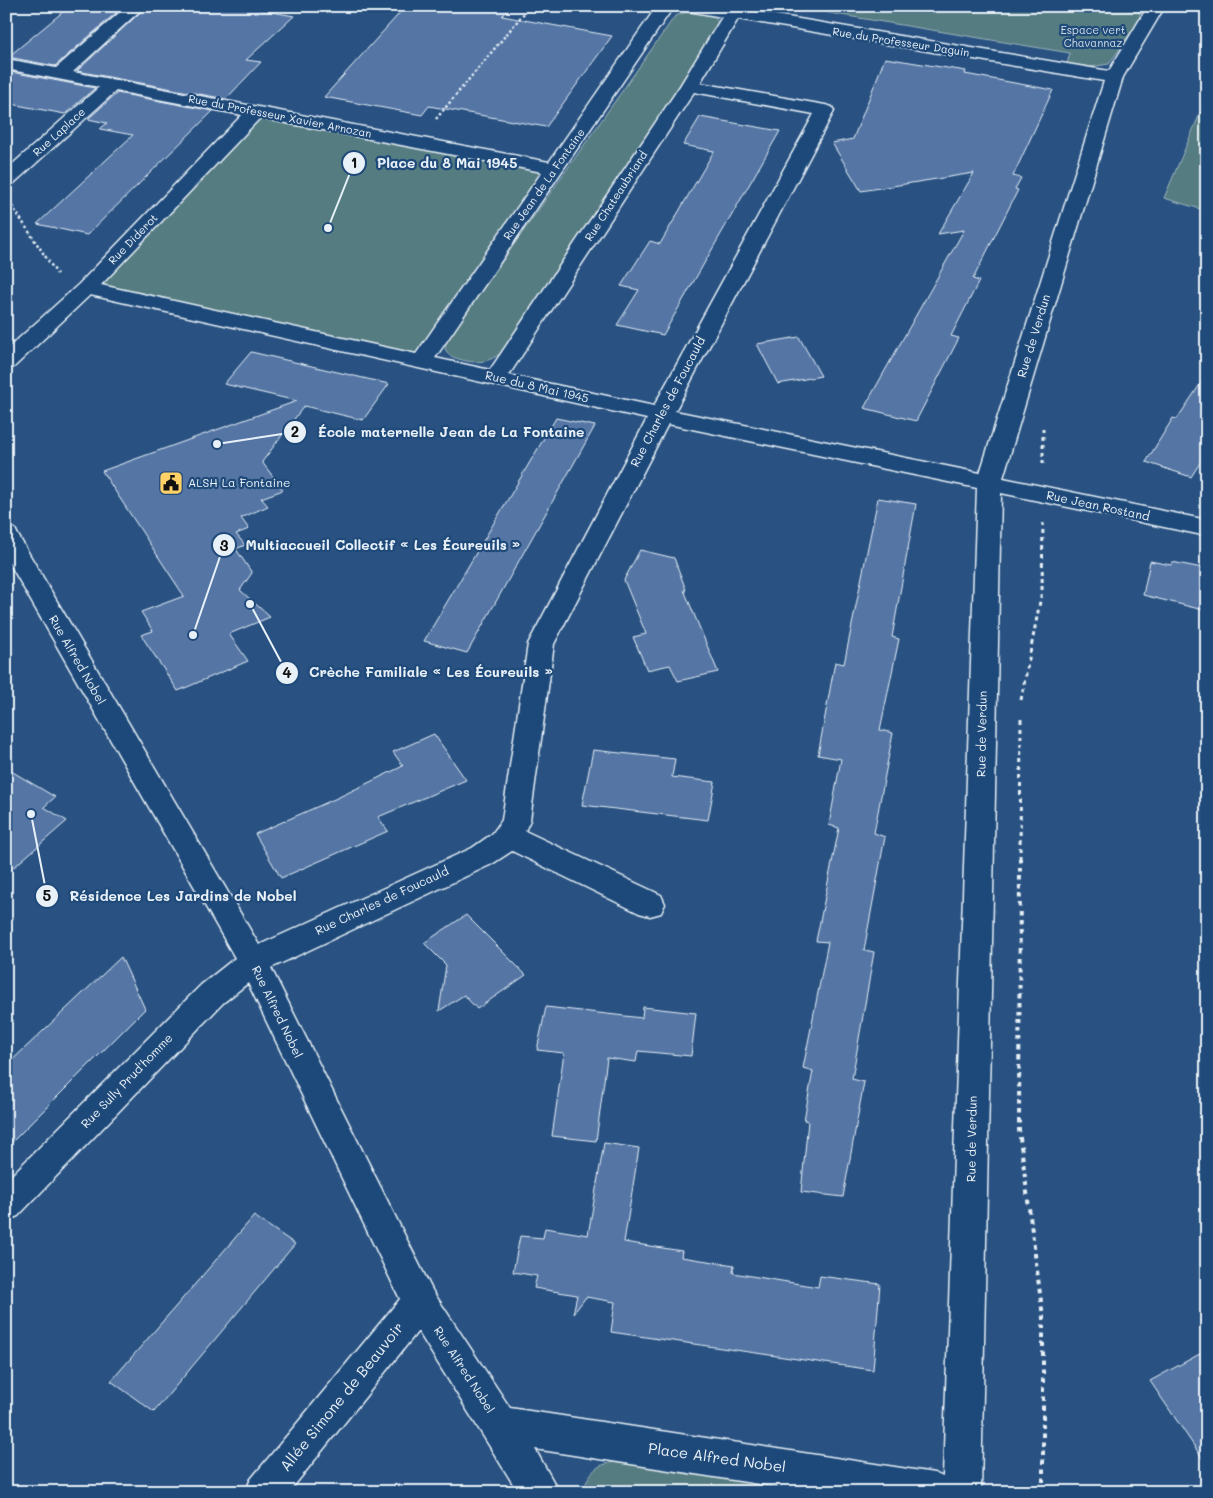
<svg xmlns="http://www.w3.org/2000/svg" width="1213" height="1498" font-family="Mali,sans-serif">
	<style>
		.green { fill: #557b81; stroke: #9eb6bc }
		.building { fill: #5576a5; stroke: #e8f1f8 }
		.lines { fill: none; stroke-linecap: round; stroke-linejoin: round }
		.street-casing { stroke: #e8f1f8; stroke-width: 3 }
		.path-far2 { stroke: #e8f1f8; stroke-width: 2.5; stroke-dasharray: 2.5 2.5; stroke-linecap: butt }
		.path-far1 { stroke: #e8f1f8; stroke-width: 3; stroke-dasharray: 4 4; stroke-linecap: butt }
		.path { stroke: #e8f1f8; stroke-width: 4; stroke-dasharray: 4.5 4.5; stroke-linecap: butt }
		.street { fill: #1f4a7a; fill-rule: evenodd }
		.labels { text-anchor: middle; stroke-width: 4.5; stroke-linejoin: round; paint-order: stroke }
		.far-park-label { font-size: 11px; fill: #d2dfe6; stroke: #1f4a7a }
		.far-street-label { font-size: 11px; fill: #e8f1f8; stroke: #1f4a7a }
		.street-label { font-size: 12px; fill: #e8f1f8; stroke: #1f4a7a }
		.poi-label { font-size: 12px; fill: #e8f1f8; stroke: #1f4a7a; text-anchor: start }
		.near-street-label { font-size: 15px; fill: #e8f1f8; stroke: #1f4a7a }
		.leader { fill: none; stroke: #e8f1f8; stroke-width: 2 }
		.callout-dot { fill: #e8f1f8; stroke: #1f4a7a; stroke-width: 2 }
		.mark-label { font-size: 15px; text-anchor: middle; font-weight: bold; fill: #111 }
		.callout-label { font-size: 14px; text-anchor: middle; font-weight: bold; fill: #e8f1f8; stroke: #1f4a7a; stroke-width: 4.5; stroke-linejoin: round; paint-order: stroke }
	</style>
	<rect width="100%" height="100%" fill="#295282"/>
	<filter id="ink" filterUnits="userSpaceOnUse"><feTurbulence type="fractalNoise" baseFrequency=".02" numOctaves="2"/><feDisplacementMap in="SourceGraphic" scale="10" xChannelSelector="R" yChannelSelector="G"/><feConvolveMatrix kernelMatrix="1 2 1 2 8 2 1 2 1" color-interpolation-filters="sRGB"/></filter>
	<g filter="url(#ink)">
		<g class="green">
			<polygon points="787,6 1113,6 1140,13 1139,21 1109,64 1090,67 1067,64 1070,53"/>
			<path d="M687 12 712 15 719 23 718 27 502 352C486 366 468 363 450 356L445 349 446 341 675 16Z"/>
			<polygon points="1207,97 1207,211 1164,198"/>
			<polygon points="255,112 555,169 421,362 86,288"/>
			<path d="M615 1462 811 1492H583C589 1472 595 1465 615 1462Z"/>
		</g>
		<g class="building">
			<polygon points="70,6 124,6 55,66 8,57"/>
			<polygon points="147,6 240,6 294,16 246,60 261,62 226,99 77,71"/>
			<polygon points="406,6 510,6 502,16 612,36 546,127 429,106 422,115 324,97"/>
			<polygon points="885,58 966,71 965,74 1053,90 1013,176 1021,178 1015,189 1018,190 973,279 979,281 951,336 959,338 916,421 864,408 964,230 938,234 974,173 861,191 832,143 853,139"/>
			<polygon points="6,71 95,88 65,114 6,103"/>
			<polygon points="117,93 213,111 87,235 37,224 133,135 100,129 107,123 88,119"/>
			<polygon points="700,117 780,131 663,335 617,325 639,290 621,286 650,241 660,244 714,151 683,145"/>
			<polygon points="799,337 821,376 778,384 757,344"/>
			<polygon points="251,352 389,384 363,420 304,406 262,462 283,490 261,498 268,506 241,518 249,529 236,534 245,545 236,549 252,573 240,590 270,617 229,634 248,661 178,691 141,635 153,631 141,612 184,596 102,471 297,401 224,384"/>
			<polygon points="1207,374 1207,452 1191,477 1146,462 1173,418 1177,419"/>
			<polygon points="556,418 595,426 467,653 424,641"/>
			<polygon points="878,498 916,504 892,637 899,639 880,730 893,733 874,833 885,837 864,950 874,952 852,1079 864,1082 843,1197 801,1192 808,1121 804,1120 813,1071 803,1068 828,942 816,941 839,828 829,825 841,759 818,755 835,662 844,664"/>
			<polygon points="640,550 674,558 686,590 684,590 718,672 678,681 670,665 647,670 633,637 646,634 624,580"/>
			<polygon points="1150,561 1171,565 1172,562 1207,569 1207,611 1143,595"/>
			<polygon points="434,734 466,780 378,817 388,831 281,878 255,834 337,798 403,766 393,752"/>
			<polygon points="593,750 675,759 672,777 715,782 708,820 582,805"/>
			<polygon points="6,768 55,797 44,807 67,821 6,874"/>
			<polygon points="466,915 526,975 477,1009 464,995 439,1011 446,965 424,943"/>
			<polygon points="121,957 145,1009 6,1148 6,1066"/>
			<polygon points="546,1007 642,1018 643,1007 696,1013 691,1056 638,1051 636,1062 607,1058 596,1141 552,1136 564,1053 537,1050"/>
			<polygon points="604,1143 639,1148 624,1242 682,1251 681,1257 734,1265 733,1273 818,1287 820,1276 880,1284 873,1370 611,1332 615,1302 586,1297 573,1314 577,1295 534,1288 537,1276 513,1272 520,1236 543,1238 545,1228 588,1235"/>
			<polygon points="254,1216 295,1244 154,1412 111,1381"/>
			<polygon points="1207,1350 1207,1465 1150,1381"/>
		</g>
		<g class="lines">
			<g class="street-casing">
				<path id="street" d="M127 6H145L73 72 549 162 657 6H674L435 358 490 370 680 86 722 17 683 10 681 6 733 8 1109 71 1148 6H1165L1123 77 1003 478 1207 520V536L1001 493 981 1492H810L535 1449 559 1492H518L418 1331 289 1492H245L251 1479 400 1299 248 983 223 1003 18 1216 6 1221V1181L201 985 235 958 6 557V527L15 529 18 535 259 945 472 848 492 834 502 820 528 644 647 419 90 295 14 367 6 369V350L79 284 242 115 116 91 13 184 6 186V170L99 87 6 69V59L56 68ZM738 19 1104 81 980 473 675 411 834 111 832 107 825 105 700 83ZM694 92 814 114 654 406 509 375ZM260 118 542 172 416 354 101 285ZM668 424 977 488 943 1477 934 1473 510 1408 432 1290 271 968 492 864 512 851 639 913 650 916 661 913 665 904 661 895 525 831 530 820 554 644Z"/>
			</g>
			<g class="path-far2">
				<polyline points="436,119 530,6"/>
				<polyline points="12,206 57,274"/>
			</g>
			<g class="path-far1">
				<polyline points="1043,428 1043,465"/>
				<polyline points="1021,700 1042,591 1043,523"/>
				<polyline points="1020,859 1021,719"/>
			</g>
			<polyline class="path" points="1020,858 1019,1130 1043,1317 1043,1492"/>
			<use href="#street" class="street"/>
		</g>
	</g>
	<defs>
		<g id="civic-square" transform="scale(1.25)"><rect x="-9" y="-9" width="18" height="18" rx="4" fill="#ffd166" stroke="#1f4a7a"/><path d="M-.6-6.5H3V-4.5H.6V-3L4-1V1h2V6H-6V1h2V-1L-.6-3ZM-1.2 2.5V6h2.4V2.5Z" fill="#111"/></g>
	</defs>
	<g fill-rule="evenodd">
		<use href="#civic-square" x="171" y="483"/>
	</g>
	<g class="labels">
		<g class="far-park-label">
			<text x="1093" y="34">Espace vert<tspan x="1093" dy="13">Chavannaz</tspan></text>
		</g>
		<g class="far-street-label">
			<text transform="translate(901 42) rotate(9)" y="4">Rue du Professeur Daguin</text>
			<text transform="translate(280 116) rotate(11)" y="4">Rue du Professeur Xavier Arnozan</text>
			<text transform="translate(59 132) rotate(-42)" y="4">Rue Laplace</text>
			<text transform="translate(544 184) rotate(-55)" y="4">Rue Jean de La Fontaine</text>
			<text transform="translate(616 196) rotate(-57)" y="4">Rue Chateaubriand</text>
			<text transform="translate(133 239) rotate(-46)" y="4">Rue Diderot</text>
		</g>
		<g class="street-label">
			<text transform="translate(1034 336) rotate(-73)" y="4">Rue de Verdun</text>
			<text transform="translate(537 387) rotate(13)" y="4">Rue du 8 Mai 1945</text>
			<text transform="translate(668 402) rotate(-62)" y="4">Rue Charles de Foucauld</text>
			<text transform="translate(1098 506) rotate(12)" y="4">Rue Jean Rostand</text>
			<text transform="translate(77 660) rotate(60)" y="4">Rue Alfred Nobel</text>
			<text transform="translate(982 734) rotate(-89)" y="4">Rue de Verdun</text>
			<text transform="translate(382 901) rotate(-25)" y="4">Rue Charles de Foucauld</text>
			<text transform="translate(277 1012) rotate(64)" y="4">Rue Alfred Nobel</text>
			<text transform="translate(127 1081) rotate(-46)" y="4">Rue Sully Prud'homme</text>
			<text transform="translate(972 1139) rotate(-89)" y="4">Rue de Verdun</text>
			<text transform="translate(464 1370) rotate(57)" y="4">Rue Alfred Nobel</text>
		</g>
		<g class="poi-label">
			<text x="188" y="487">ALSH La Fontaine</text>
		</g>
		<g class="near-street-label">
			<text transform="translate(342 1397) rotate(-51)" y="5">Allée Simone de Beauvoir</text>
			<text transform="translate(717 1458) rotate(8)" y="5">Place Alfred Nobel</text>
		</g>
	</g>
	<path class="leader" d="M328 228L354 163M217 444L295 432M193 635L224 545M250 604L287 673M31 814L47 896"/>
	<g class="callout-dot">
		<circle cx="328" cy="228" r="5"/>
		<circle cx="217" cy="444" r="5"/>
		<circle cx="193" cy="635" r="5"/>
		<circle cx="250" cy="604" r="5"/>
		<circle cx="31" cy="814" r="5"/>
		<circle cx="354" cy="163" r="12"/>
		<circle cx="295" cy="432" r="12"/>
		<circle cx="224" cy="545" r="12"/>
		<circle cx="287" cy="673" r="12"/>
		<circle cx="47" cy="896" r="12"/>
	</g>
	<g class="mark-label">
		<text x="354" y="168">1</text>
		<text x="295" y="437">2</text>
		<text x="224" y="551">3</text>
		<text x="287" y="678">4</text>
		<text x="47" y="901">5</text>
	</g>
	<g class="callout-label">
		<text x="447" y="168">Place du 8 Mai 1945</text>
		<text x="451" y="437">École maternelle Jean de La Fontaine</text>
		<text x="383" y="550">Multiaccueil Collectif « Les Écureuils »</text>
		<text x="431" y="677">Crèche Familiale « Les Écureuils »</text>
		<text x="183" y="901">Résidence Les Jardins de Nobel</text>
	</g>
	<rect width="1213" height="1498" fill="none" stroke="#1f4a7a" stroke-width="25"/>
	<rect x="12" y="12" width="1188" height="1473" fill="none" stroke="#e8f1f8" stroke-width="2" filter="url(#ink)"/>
</svg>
